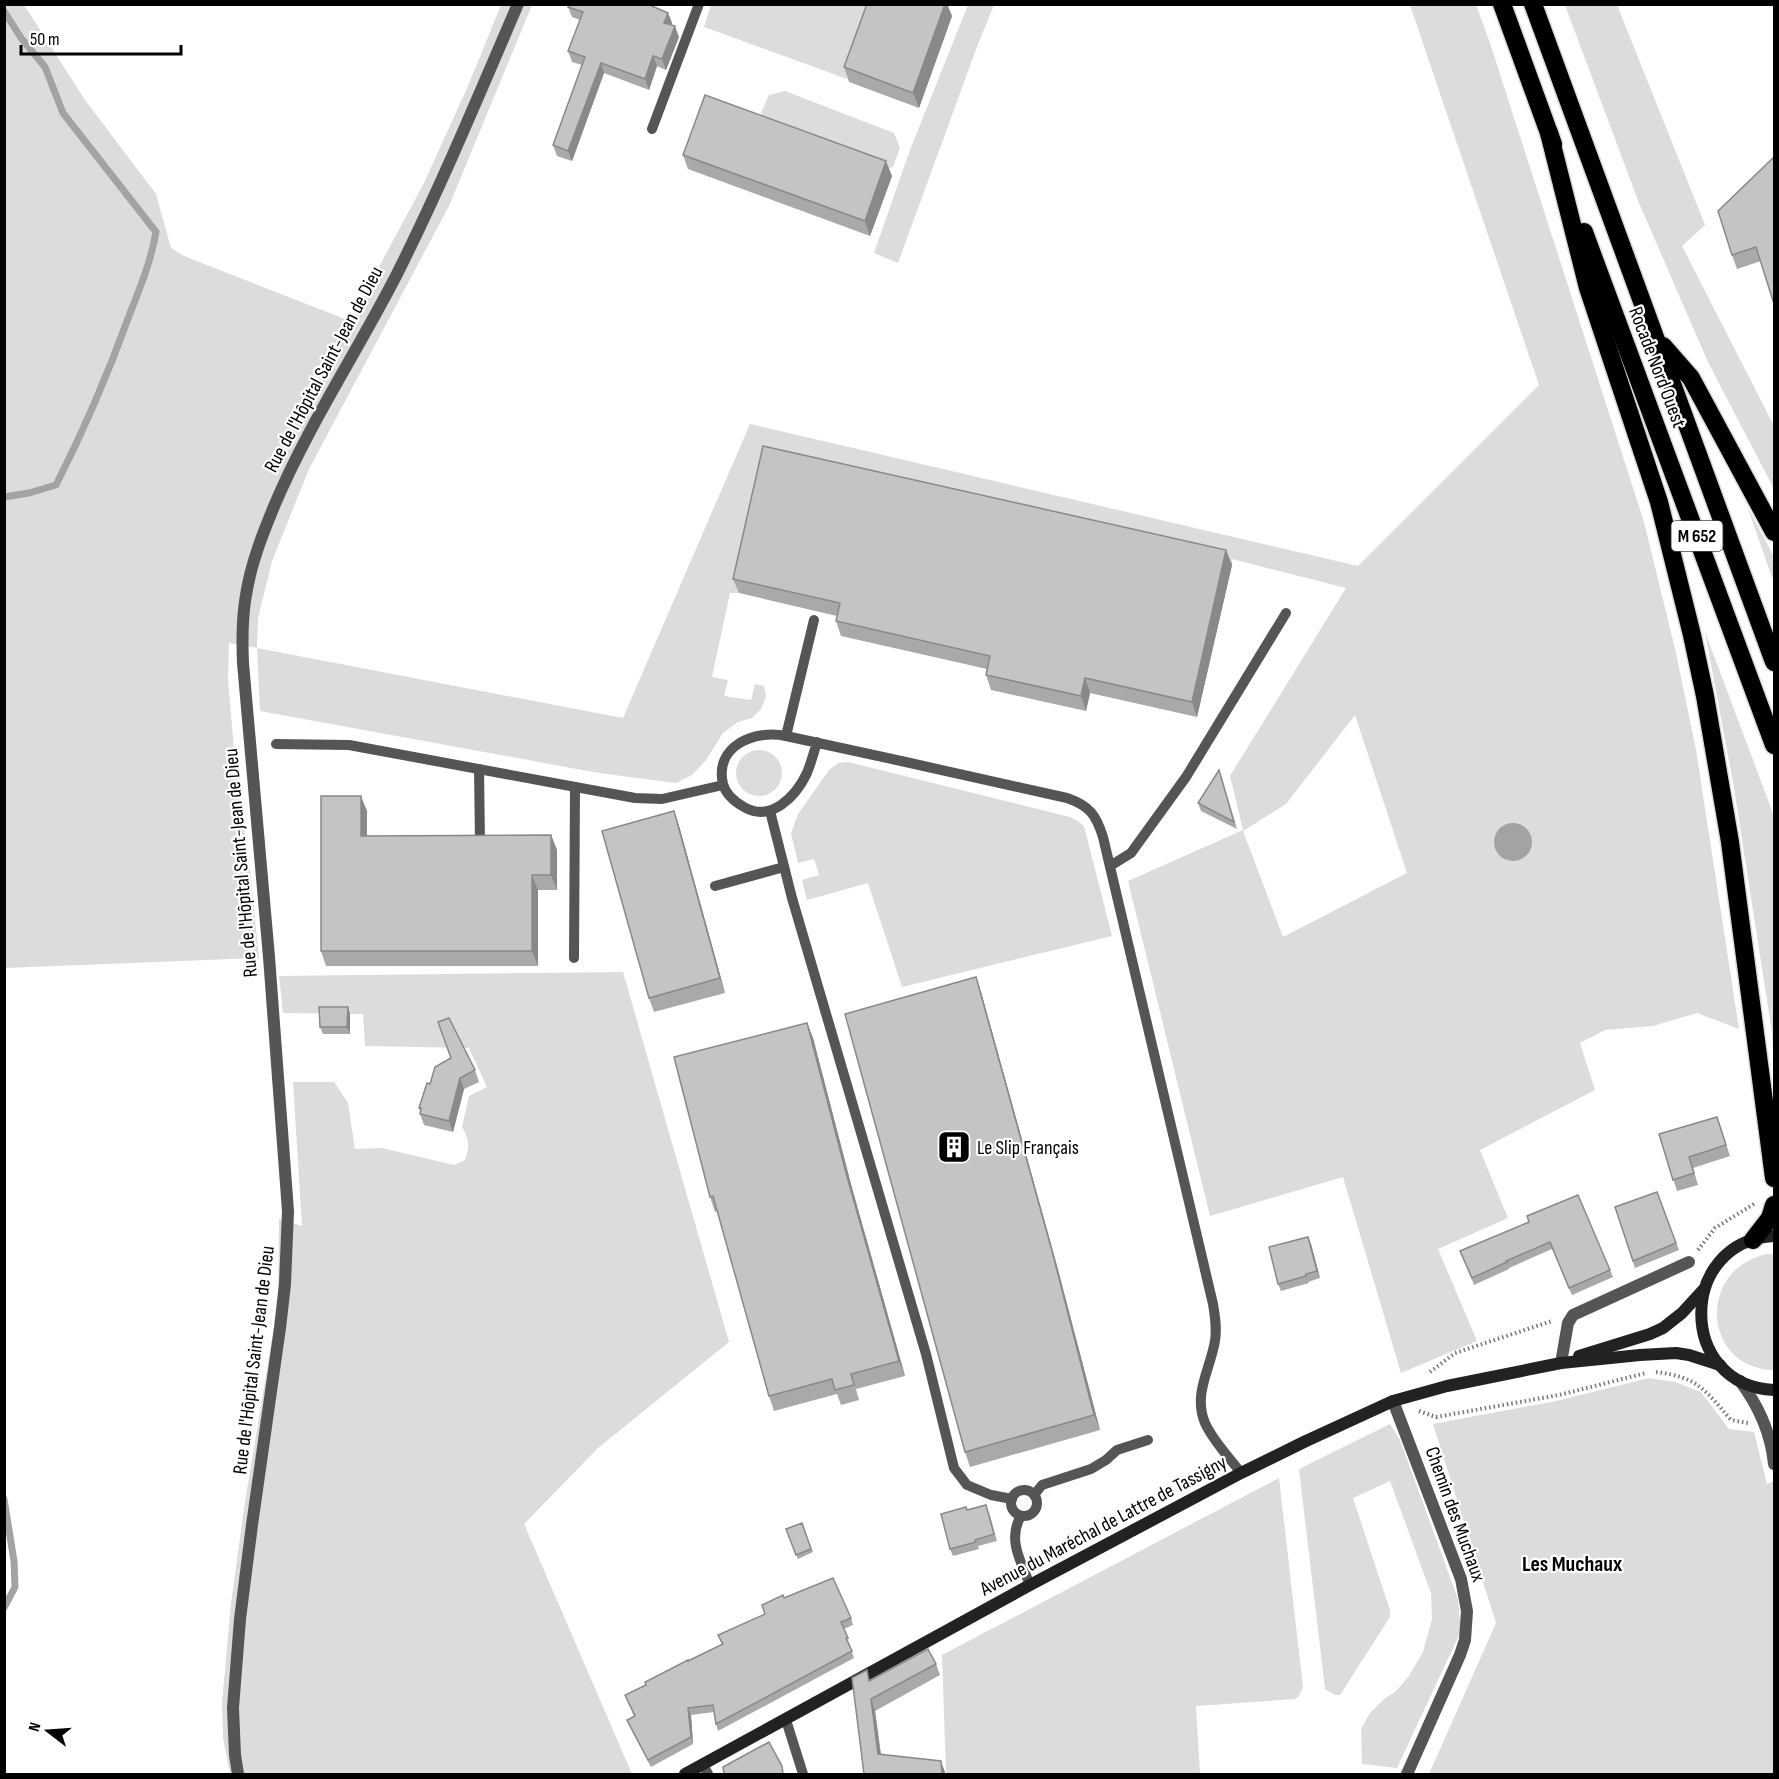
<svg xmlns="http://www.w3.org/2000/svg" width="1779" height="1779" font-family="'Sofia Sans Condensed',sans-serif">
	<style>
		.green { fill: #dcdcdc; fill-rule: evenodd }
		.water { fill: #a3a3a3 }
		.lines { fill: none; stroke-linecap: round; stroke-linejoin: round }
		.stream { stroke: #a3a3a3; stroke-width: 7 }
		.highway-casing { stroke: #dbdbdb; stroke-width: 21 }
		.path { stroke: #777; stroke-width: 4; stroke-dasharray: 1.5 3; stroke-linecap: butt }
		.lane { stroke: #555; stroke-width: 10 }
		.street { stroke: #555; stroke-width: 12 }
		.secondary { stroke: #222; stroke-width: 12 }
		.highway { stroke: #000; stroke-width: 18 }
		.wall { fill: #a9a9a9 }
		.shaded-wall { fill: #898989 }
		.building { fill: #c4c4c4; stroke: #898989; stroke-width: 1.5 }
		.labels { text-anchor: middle; stroke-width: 4.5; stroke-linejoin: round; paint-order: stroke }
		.shield { fill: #fff; stroke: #4c4c4c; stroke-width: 1.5 }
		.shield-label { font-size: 18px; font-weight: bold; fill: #000 }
		.street-label { font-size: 20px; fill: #000; stroke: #fff }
		.poi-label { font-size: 20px; fill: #000; stroke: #fff; text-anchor: start }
		.quarter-label { font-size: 22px; font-weight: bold; fill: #000; stroke: #fff }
	</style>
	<rect width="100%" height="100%" fill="#fff"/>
	<g class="green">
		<path d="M4 5H24L85 100 156 194 171 248 184 256 350 321 424 183 468 86 501 5H532L449 206 309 469 272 561 258 618 257 648 623 718 750 424 1358 566 1539 385 1410 5H1476L1490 43 1644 522 1676 653 1696 750 1739 1029 1697 1013 1653 1026 1605 1030 1580 1043 1595 1090 1480 1150 1508 1218 1438 1249 1477 1341 1401 1373 1343 1177 1210 1216 1128 881 1243 830 1230 776 1346 588 1232 559V565L769 461 739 593H730L712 677 728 680 724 696 751 700 755 684 764 686 766 696 761 709 752 718 738 722 723 733 706 760 692 775 676 783 599 773 260 711 257 648 229 643 228 679 236 774 249 860 259 958 5 968ZM1355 715 1407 873 1283 937 1243 831 1286 804Z"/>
		<polygon points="711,5 873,5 847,79 704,27"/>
		<polygon points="968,5 994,5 978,44 898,263 874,253 910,150"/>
		<polygon points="1565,5 1617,5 1705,225 1682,246 1774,426 1774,489 1708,362 1639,203"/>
		<polygon points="785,91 894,133 900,148 893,167 884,170 766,127 761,113 769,95"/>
		<polygon points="1747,506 1774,557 1774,583"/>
		<polygon points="1705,632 1774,816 1774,1066 1772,1033 1734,788"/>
		<circle cx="759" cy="773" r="23"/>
		<polygon points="848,762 1070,817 1078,821 1084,826 1112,936 902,987 868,883 807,900 802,880 819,875 814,859 798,863 791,833 798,814 829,770 838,763"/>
		<path d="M623 972 729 1342 598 1448 524 1524 632 1774H230L223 1738 222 1703 231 1603 245 1502 278 1302 279 1219 302 1226 293 1082H334L348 1103 355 1149 382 1148 454 1165 465 1160C470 1146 469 1139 462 1127L469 1096 487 1087 469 1048 365 1046 363 1014 283 1013 279 976Z"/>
		<path d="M1766 1254H1774V1370C1704 1369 1695 1271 1766 1254Z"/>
		<polygon points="1649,1378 1675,1382 1701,1392 1729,1429 1754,1432 1767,1484 1774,1481 1774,1774 1429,1774 1496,1623 1433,1424 1556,1401"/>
		<polygon points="1390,1424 1400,1440 1458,1599 1461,1631 1397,1768 1362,1764 1361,1729 1370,1713 1383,1700 1396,1691 1409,1676 1423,1652 1432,1619 1431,1593 1390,1481 1353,1498 1390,1610 1390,1617 1340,1695 1335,1695 1325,1689 1299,1469"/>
		<polygon points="1279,1478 1303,1687 1299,1696 1295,1699 1196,1706 1200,1774 946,1774 942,1655"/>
	</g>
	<circle class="water" cx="1513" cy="842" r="19"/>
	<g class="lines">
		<g class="stream">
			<path d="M4 11 21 38 45 67 63 113 156 232C151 261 140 288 129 316 108 374 84 430 56 485L29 493 4 497"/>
			<polyline points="4,1499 14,1561 15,1587 4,1608"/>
		</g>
		<g class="highway-casing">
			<g id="highway">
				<polyline points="1502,4 1553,144"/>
				<polyline points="1533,4 1774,662"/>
				<polyline points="1549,133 1588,288 1659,502 1692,635 1705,696 1730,842 1774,1178"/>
				<polyline points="1584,232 1774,745"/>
				<polyline points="1663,346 1691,378 1774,532"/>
				<polyline points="1753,1240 1770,1218 1774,1205"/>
			</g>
		</g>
		<g class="path">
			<polyline points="1698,1250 1715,1228 1754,1204"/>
			<polyline points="1430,1372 1455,1353 1552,1321"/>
			<path d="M1656 1372C1698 1377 1705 1390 1731 1420L1748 1423"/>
			<polyline points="1419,1411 1436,1417 1559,1395 1646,1373"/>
		</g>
		<g class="lane">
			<polyline points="652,129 699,4"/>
			<polyline points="786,736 814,620"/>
			<path d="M817 742C814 752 811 763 807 773 796 796 771 823 744 807 735 802 726 795 723 784 714 746 755 729 786 736 880 756 973 777 1067 798 1090 806 1096 815 1103 837L1213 1304C1215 1316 1217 1328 1215 1341 1210 1370 1193 1394 1205 1423 1213 1441 1229 1457 1241 1473"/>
			<polyline points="276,744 349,745 635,798 662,799 723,785"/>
			<polyline points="479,769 480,842"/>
			<polyline points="770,811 792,898 926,1354 954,1468 967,1485 991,1495 1012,1499"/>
			<polyline points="1110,866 1131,853 1186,777 1286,613"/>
			<polyline points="715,886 784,867"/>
			<polyline points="574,958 575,787"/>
			<circle cx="1024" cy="1503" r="13"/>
			<polyline points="1034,1495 1042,1485 1091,1469 1106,1460 1117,1450 1148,1440"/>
			<path d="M1021 1516C1007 1539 1021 1562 1030 1585"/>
			<polyline points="786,1720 803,1774"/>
			<polyline points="703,1765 708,1774"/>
		</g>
		<g class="street">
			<polyline points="1561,1363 1568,1323 1573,1315 1689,1262"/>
			<path d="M1740 1381C1758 1405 1771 1434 1774 1464"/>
			<polyline points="1393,1401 1461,1579 1467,1611 1465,1640 1460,1655 1407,1774"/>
			<path d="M238 1774 235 1755 233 1708 240 1619 252 1525 280 1328 285 1284 288 1211 269 957 243 663C242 640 242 617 246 595 251 563 263 533 275 504 309 424 357 352 397 274 441 186 479 95 518 4"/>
		</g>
		<g class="secondary">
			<path d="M1774 1236C1677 1241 1677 1386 1774 1390"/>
			<polyline points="1579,1356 1650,1334 1663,1328 1682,1313 1704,1289"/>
			<polyline points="685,1774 1030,1585 1241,1473 1306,1441 1393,1401 1447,1386 1561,1363 1640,1355 1676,1353 1689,1355 1720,1365"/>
		</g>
		<use href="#highway" class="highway"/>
	</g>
	<g class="wall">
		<polygon points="569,4 655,4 654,7 668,13 672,23 671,25 679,37 666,70 657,66 649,90 604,73 572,161 557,156 553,145 582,65 572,62 568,51 580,20 572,17 568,7"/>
		<polygon points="867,4 947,4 952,16 919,108 849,82 844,67"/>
		<polygon points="683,155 892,176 870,236 688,169"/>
		<polygon points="1774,157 1761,261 1737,269 1732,255"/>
		<polygon points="1226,550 1232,565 1197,717 1090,693 1086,711 991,690 986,675 987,669 841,636 836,621 837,616 739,593 733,579"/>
		<polygon points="1222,778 1237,829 1201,811 1198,803"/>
		<polygon points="367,811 367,836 551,835 557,850 557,890 538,890 538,966 326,966 321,951"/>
		<polygon points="674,811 679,826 725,993 654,1012 649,998"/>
		<polygon points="976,977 981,992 1057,1266 1100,1430 970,1467 965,1452"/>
		<polygon points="348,1007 350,1014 350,1034 323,1034 320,1027"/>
		<polygon points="807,1023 813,1038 852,1188 905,1376 856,1389 859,1400 841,1405 837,1394 774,1411 769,1396 717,1211 715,1212 710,1197"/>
		<polygon points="475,1070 479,1082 464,1089 453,1132 424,1125 420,1114 420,1111 419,1108 430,1084"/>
		<polygon points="1721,1128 1730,1156 1693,1168 1698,1185 1677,1191 1659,1134"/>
		<polygon points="1657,1192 1679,1250 1635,1268 1615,1207"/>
		<polygon points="1529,1222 1610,1270 1613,1277 1572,1295 1552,1249 1509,1268 1509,1269 1474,1285 1460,1251"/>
		<polygon points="1311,1244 1320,1278 1308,1282 1309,1283 1281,1291 1278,1284"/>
		<polygon points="967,1510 989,1512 997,1541 978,1546 979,1549 953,1556 950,1549"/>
		<polygon points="802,1523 813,1552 798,1559 786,1529"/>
		<polygon points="784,1598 851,1618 853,1625 844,1629 854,1658 718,1731 716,1724 714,1712 691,1715 693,1744 651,1767 630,1727 627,1720 634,1716 625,1695 646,1685 688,1661 722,1645 718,1635 765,1615"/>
		<polygon points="936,1664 940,1675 875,1711 881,1754 945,1772 864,1774 871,1680"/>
	</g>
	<g class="shaded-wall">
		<polygon points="945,4 947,4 952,16 919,108 913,93"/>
		<polygon points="668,13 672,23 668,33 664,23"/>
		<polygon points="675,26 679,37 666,70 662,59"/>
		<polygon points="653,56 657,66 649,90 645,79"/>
		<polygon points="601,63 604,73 572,161 568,151"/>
		<polygon points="886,161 892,176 870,236 865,221"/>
		<polygon points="1226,550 1232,565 1197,717 1192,702"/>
		<polygon points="1085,678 1090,693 1086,711 1081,696"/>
		<polygon points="361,796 367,811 367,850 361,836"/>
		<polygon points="674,811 679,826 725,993 720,978"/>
		<polygon points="551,835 557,850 557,890 551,875"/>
		<polygon points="532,875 538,890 538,966 532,951"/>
		<polygon points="976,977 981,992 1057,1266 1100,1430 1094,1415"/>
		<polygon points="348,1007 350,1014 350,1034 347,1027"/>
		<polygon points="807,1023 813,1038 852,1188 905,1376 899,1361 846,1173"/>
		<polygon points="460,1078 464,1089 453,1132 449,1121"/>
		<polygon points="1308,1237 1311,1244 1320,1278 1317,1271"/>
		<polygon points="871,1699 875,1711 882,1765 878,1754"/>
		<polygon points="688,1708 691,1715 693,1744 691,1737"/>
		<polygon points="941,1761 945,1772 945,1774 942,1774"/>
	</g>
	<g class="building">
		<polygon points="569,4 647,4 668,13 664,23 675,26 662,59 653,56 645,79 601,63 568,151 553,145 585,57 568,51 583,12 568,7"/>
		<polygon points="867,4 945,4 913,93 844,67"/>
		<polygon points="705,95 886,161 865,221 683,155"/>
		<polygon points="1774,157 1774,304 1756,247 1732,255 1718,211"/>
		<polygon points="763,446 1226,550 1192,702 1085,678 1081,696 986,675 990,656 836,621 840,603 733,579"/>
		<polygon points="1219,770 1234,822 1198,803"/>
		<polygon points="321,796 361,796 361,836 551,835 551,875 532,875 532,951 321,951"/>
		<polygon points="674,811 720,978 649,998 602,831"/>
		<polygon points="976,977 1052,1251 1094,1415 965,1452 845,1014"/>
		<polygon points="319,1007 348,1007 347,1027 320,1027"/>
		<polygon points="449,1018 475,1070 460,1078 449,1121 420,1114 421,1108 419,1108 427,1083 430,1084 435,1067 451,1058 438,1022"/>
		<polygon points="807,1023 846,1173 899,1361 851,1374 854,1385 835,1390 832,1379 769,1396 713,1196 710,1197 674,1057"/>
		<polygon points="1717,1117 1726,1145 1689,1157 1694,1173 1673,1180 1659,1134"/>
		<polygon points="1657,1192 1676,1243 1633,1261 1615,1207"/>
		<polygon points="1578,1195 1610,1270 1569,1288 1550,1242 1506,1261 1507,1262 1472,1278 1460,1251 1529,1222 1527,1216"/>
		<polygon points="1308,1237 1317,1271 1306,1274 1306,1276 1278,1284 1269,1247"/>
		<polygon points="986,1505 994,1534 975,1540 976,1542 950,1549 941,1514 966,1507 967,1510"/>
		<polygon points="802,1523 811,1549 796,1555 786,1529"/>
		<polygon points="833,1578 851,1618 841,1622 848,1638 846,1638 852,1651 716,1724 713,1705 688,1708 691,1737 648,1760 627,1720 635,1716 625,1695 646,1685 645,1682 688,1660 688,1661 723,1644 718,1635 765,1614 762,1605 783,1595 784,1598"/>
		<polygon points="928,1649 936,1664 871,1699 878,1754 941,1761 942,1774 864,1774 852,1678 867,1670 869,1681"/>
		<polygon points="769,1742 782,1766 783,1774 724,1774 723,1767"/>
	</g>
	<defs>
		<g id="building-square" transform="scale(1.725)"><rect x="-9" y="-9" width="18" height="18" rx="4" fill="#000" stroke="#fff"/><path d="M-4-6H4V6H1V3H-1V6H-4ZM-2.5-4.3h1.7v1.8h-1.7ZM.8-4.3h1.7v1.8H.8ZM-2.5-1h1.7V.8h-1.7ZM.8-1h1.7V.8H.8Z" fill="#fff"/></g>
	</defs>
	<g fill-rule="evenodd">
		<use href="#building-square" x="954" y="1147"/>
	</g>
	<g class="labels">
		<rect class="shield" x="1671.5" y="521" width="51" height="30" rx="4.5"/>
		<g class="shield-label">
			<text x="1697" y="542">M 652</text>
		</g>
		<g class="street-label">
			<text transform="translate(1658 367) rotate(69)" y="7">Rocade Nord Ouest</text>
			<text transform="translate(323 369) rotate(-62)" y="7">Rue de l'Hôpital Saint-Jean de Dieu</text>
			<text transform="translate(240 863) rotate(-95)" y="7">Rue de l'Hôpital Saint-Jean de Dieu</text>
			<text transform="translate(253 1360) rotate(-83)" y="7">Rue de l'Hôpital Saint-Jean de Dieu</text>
			<text transform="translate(1456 1514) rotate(70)" y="7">Chemin des Muchaux</text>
			<text transform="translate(1103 1525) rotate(-28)" y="7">Avenue du Maréchal de Lattre de Tassigny</text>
		</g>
		<g class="poi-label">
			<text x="977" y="1154">Le Slip Français</text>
		</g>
		<g class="quarter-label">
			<text x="1572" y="1571">Les Muchaux</text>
		</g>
	</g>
	<rect width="1779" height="1779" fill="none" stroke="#000000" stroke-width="12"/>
	<g transform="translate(48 1731) rotate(287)" stroke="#ffffff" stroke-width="4.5" paint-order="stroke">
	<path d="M0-4.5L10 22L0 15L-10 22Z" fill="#000000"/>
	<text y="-9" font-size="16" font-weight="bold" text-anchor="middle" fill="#000000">N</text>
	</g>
	<path d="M21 45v9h160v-9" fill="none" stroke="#000000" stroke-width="3"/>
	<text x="30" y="45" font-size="18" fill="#000000" stroke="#ffffff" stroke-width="4.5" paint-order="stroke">50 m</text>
</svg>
